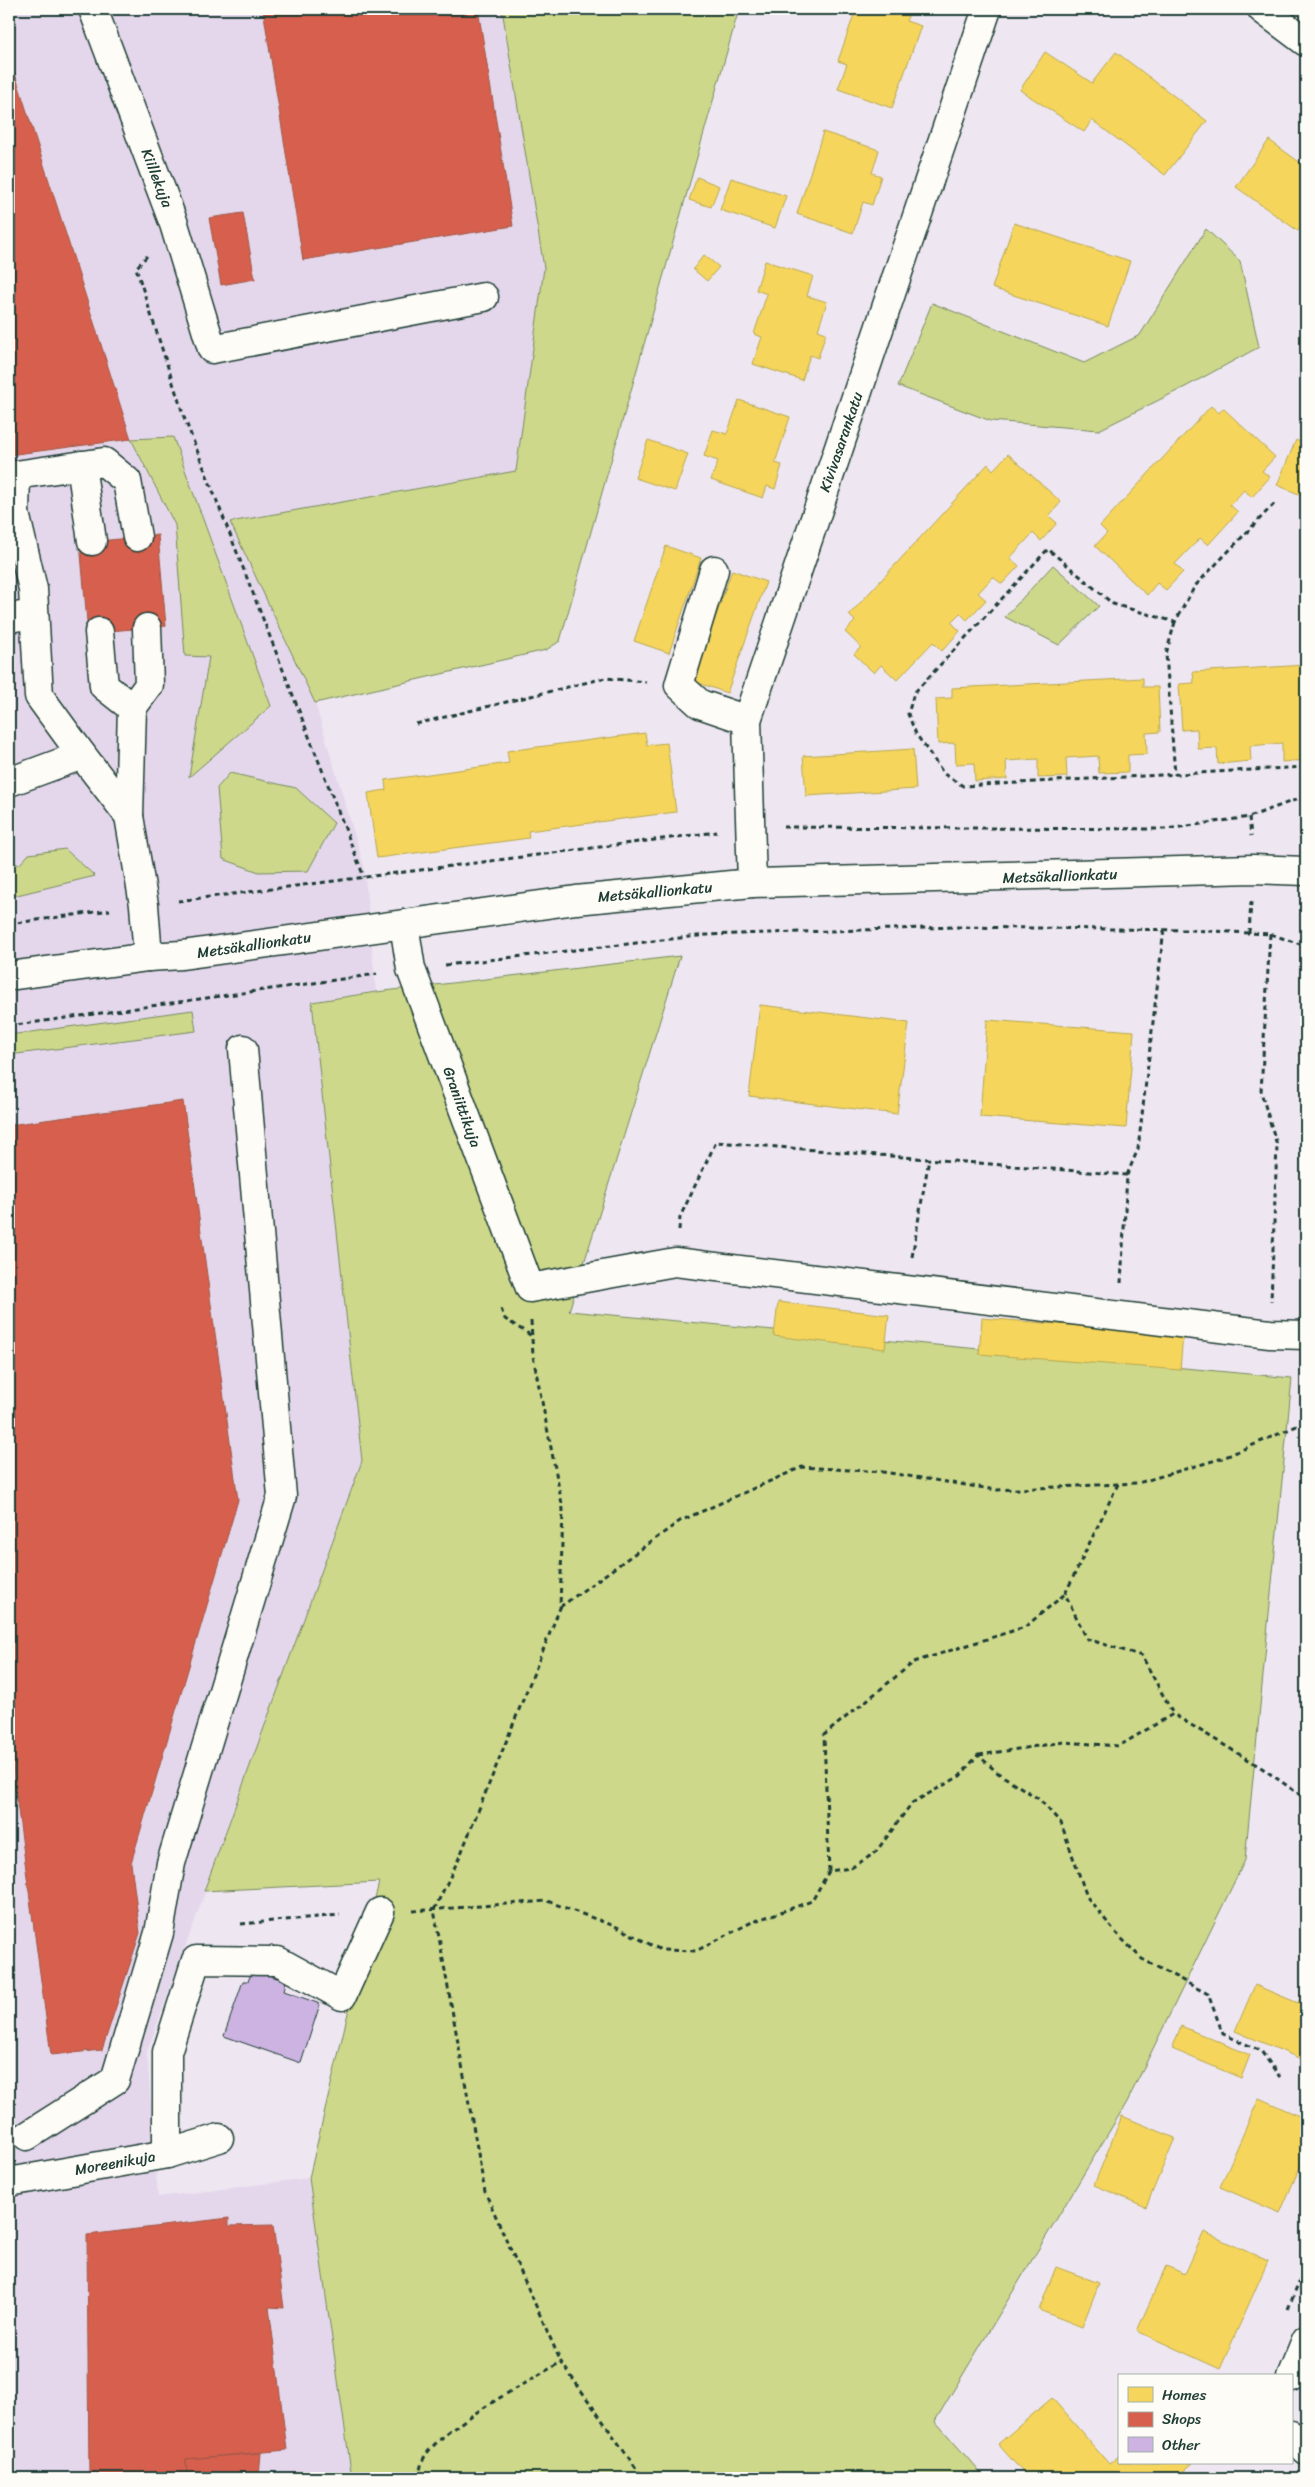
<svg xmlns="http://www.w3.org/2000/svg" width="1315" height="2487" font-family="Sriracha,sans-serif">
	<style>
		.built { fill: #e4d7ec }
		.green { fill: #cdd88b; stroke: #768a60 }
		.homes { fill: #f6d55c; stroke: #b6a750 }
		.shops { fill: #d6604d; stroke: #9f5646 }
		.building { fill: #ccb3e2; stroke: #1f3d34 }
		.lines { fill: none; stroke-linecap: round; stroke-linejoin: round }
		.minor-casing { stroke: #1f3d34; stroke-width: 31 }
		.path { stroke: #1f3d34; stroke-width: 3; stroke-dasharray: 5 4; stroke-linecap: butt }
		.minor { stroke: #fdfcf7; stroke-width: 28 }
		.labels { text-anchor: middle; stroke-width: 5; stroke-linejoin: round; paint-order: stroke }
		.street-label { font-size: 15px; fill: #1f3d34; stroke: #fdfcf7 }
	</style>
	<rect width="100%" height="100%" fill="#eee6f1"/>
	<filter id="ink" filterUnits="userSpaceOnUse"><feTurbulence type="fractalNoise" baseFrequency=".02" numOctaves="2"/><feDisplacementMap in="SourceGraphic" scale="10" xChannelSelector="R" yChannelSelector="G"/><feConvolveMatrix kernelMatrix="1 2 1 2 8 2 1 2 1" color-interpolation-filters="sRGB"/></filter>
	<g filter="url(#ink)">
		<polygon class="built" points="9,9 502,9 544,268 516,471 231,522 315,703 364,866 376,992 312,1002 362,1461 147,2052 158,2197 309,2178 352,2478 9,2478"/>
		<g class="green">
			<polygon points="502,9 739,9 560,641 546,650 315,703 230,522 516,471 544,268"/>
			<polygon points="1206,229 1240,261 1259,347 1187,386 1099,430 991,421 898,386 932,303 1084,363 1140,335"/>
			<polygon points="173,437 271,706 189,777 209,657 185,656 175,525 131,439"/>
			<polygon points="1053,565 1099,606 1059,645 1005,617"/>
			<polygon points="230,773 296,788 334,823 308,871 259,872 223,859 217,788"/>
			<polygon points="65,849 95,876 9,897 9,859 19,865 29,854"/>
			<polygon points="680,956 569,1311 1292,1378 1245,1860 1127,2102 935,2421 985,2478 352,2478 309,2178 379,1882 204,1891 362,1461 312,1002 376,992"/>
			<polygon points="193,1010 196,1031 9,1055 9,1035"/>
		</g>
		<g class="homes">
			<polygon points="856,9 911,9 906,21 921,26 892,108 838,89 847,64 838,61"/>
			<polygon points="1045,52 1092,83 1116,52 1207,121 1165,175 1092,120 1084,132 1020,90"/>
			<polygon points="823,132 879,150 872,173 881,176 872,205 863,202 853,233 797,214"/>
			<polygon points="1269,140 1306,167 1306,219 1298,231 1236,187"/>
			<polygon points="697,177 719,186 711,207 689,200"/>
			<polygon points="731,178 786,196 775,228 720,210"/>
			<polygon points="1014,223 1130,261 1108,326 992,288"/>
			<polygon points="704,255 719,267 707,281 693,269"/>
			<polygon points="765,261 813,276 807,296 827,302 818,330 826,333 818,358 810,355 802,380 753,364 762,337 754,334 767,294 756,290"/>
			<polygon points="739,400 790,417 775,463 782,465 775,489 767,486 763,498 711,480 718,461 704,456 713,430 727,434"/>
			<polygon points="1211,406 1219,413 1223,408 1275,457 1262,471 1270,477 1252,497 1244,490 1230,505 1238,512 1208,545 1200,538 1175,564 1183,572 1166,590 1157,583 1147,595 1095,546 1107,533 1100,526"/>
			<polygon points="648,440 688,454 675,491 635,478"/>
			<polygon points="1296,440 1306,445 1306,497 1277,485"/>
			<polygon points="1008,454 1061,502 1049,516 1057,523 1041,541 1033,533 1010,558 1019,566 1002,584 993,577 978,593 986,600 967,620 960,613 951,622 960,631 942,651 933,642 897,680 881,665 874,673 854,654 861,647 845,632 855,621 849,615 988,464 993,470"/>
			<polygon points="666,546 701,558 669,653 634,641"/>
			<polygon points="732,570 766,582 727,693 693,681"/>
			<polygon points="1306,665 1306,760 1282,762 1282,743 1250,746 1251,761 1218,764 1217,748 1198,749 1197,729 1182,730 1179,684 1194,683 1193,672"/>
			<polygon points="1143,678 1143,687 1158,687 1160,732 1146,733 1147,754 1128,755 1128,772 1099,773 1098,756 1066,758 1067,777 1038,778 1038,759 1006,761 1007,779 975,781 974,763 956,764 955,743 938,744 936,699 952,698 952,688"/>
			<polygon points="645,733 647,745 667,743 676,812 528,831 529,838 377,858 368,793 386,790 385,780 509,763 507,751"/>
			<polygon points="913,749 916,789 806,796 803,756"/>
			<polygon points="760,1005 909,1023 897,1114 749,1096"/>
			<polygon points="987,1020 1134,1031 1126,1128 980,1117"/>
			<polygon points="778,1302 889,1315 885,1349 774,1336"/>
			<polygon points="982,1318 1183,1334 1180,1370 979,1354"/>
			<polygon points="1306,1984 1306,2061 1235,2031 1255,1985 1298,2003"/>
			<polygon points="1181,2026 1250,2055 1241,2078 1172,2049"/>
			<polygon points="1259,2098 1306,2119 1306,2153 1280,2213 1220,2187"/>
			<polygon points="1122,2116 1175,2138 1146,2207 1094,2185"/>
			<polygon points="1204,2232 1268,2261 1220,2369 1137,2331 1166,2266 1185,2274"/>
			<polygon points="1056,2267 1099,2283 1082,2327 1039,2310"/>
			<polygon points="1052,2398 1109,2464 1119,2456 1119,2463 1193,2463 1175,2478 1028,2478 998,2444"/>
		</g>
		<g class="shops">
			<polygon points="263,9 478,9 513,226 303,260"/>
			<polygon points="9,55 131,439 9,455"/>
			<polygon points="243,213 255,279 221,285 209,218"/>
			<polygon points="158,535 166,626 88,633 80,543"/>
			<polygon points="183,1101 238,1500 131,1863 140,1933 102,2050 51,2055 9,1743 9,1125"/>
			<polygon points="229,2218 229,2226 273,2225 284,2308 269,2307 287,2450 186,2459 187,2478 89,2478 87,2235"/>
			<polygon points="261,2453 259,2478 187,2478 186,2459"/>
		</g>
		<polygon class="building" points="253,1970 286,1981 284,1991 320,2004 301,2063 224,2036 243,1981 248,1981"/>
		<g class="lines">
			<g class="minor-casing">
				<g id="minor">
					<polyline points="93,9 174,224 212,349 484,297"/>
					<polyline points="1262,9 1306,42"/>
					<polyline points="81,465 92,541"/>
					<polyline points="16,475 15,513 33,589 39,696 82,755"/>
					<polyline points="9,476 104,462 127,481 137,537"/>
					<polyline points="714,570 679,685 700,704 747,720"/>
					<polyline points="9,618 34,614"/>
					<polyline points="99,632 104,686 132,708 129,816"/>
					<polyline points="132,708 149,685 147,628"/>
					<polyline points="9,782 82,755 129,816 144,905 148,957"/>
					<polyline points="752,883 747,720 987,9"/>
					<polyline points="404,924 411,969 530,1288 675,1262 1270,1334 1306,1335"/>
					<polyline points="9,976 148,957 182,955 576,900 752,883 1253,869 1306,871"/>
					<polyline points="27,2136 115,2080 159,1933 171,1863 282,1496 243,1049"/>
					<polyline points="167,2154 167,2052 196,1960 278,1961 342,1996 380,1912"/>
					<polyline points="9,2182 167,2154 219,2138"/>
					<polyline points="1291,2377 1306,2340"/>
					<polyline points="1291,2435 1306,2451"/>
				</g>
			</g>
			<g class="path">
				<polyline points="147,256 136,268 184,417 364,877"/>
				<polyline points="1274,504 1195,586 1175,622 1113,604 1048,549 914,693 908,714 916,734 944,774 963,786 1306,767"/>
				<polyline points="1175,622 1166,654 1175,775"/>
				<polyline points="416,724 605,678 646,682"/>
				<polyline points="1249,817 1251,836"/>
				<polyline points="783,827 1167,829 1249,817 1306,796"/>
				<polyline points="178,901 717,832"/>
				<polyline points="9,924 110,910"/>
				<polyline points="1249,933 1251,902"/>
				<polyline points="1270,934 1261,1092 1277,1145 1271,1301"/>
				<polyline points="445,965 706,935 956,927 1190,930 1270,934 1306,946"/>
				<polyline points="9,1026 377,974"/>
				<polyline points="1127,1175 1138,1149 1164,929"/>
				<polyline points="679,1230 680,1217 716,1142 1127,1175 1121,1283"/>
				<polyline points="912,1257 929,1159"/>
				<polyline points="501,1309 505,1319 532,1336"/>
				<polyline points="531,1321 533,1356 563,1509 560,1608 460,1856 434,1910 485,2192 561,2362 643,2478"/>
				<polyline points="1118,1484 1065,1594 1087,1639 1142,1656 1173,1714"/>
				<polyline points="560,1607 680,1521 802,1467 883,1472 997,1490 1138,1483 1223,1458 1306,1422"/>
				<polyline points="979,1755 1064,1742 1119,1746 1173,1714 1262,1768 1306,1799"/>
				<polyline points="829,1871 824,1735 914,1662 1025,1627 1065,1594"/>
				<polyline points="413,1911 547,1901 617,1927 661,1950 696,1951 752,1922 812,1901 829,1871 851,1868 875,1853 912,1803 960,1776 978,1755 998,1773 1039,1799 1061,1823 1087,1897 1116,1933 1142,1959 1208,1994 1223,2034 1261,2051 1280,2077"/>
				<polyline points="241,1924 340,1915"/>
				<polyline points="1288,2309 1306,2266"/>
				<path d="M418 2478C420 2472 421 2462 425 2456 444 2426 528 2382 561 2362"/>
			</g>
			<use href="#minor" class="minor"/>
		</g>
	</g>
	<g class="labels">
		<g class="street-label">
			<text transform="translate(157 178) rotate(69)" y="5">Kiillekuja</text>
			<text transform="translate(841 442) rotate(-71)" y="5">Kivivasarankatu</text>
			<text transform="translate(1060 876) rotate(-2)" y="5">Metsäkallionkatu</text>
			<text transform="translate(655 892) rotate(-5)" y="5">Metsäkallionkatu</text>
			<text transform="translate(254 945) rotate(-8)" y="5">Metsäkallionkatu</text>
			<text transform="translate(462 1107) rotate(70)" y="5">Graniittikuja</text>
			<text transform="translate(115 2163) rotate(-10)" y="5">Moreenikuja</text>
		</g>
	</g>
	<rect width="1315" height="2487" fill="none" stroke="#fdfcf7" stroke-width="30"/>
	<rect x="15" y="15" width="1285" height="2457" fill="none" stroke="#1f3d34" stroke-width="2" filter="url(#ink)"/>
	<rect x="1118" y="2374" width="175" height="90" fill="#fdfcf7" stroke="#a4b0a9"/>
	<rect x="1128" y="2387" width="25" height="15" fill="#f6d55c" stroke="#a4b0a9"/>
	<text x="1162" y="2400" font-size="15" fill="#1f3d34">Homes</text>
	<rect x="1128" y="2412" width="25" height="15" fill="#d6604d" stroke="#a4b0a9"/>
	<text x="1162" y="2424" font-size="15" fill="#1f3d34">Shops</text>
	<rect x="1128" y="2437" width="25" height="15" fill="#ccb3e2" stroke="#a4b0a9"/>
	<text x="1162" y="2450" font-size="15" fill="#1f3d34">Other</text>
</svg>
